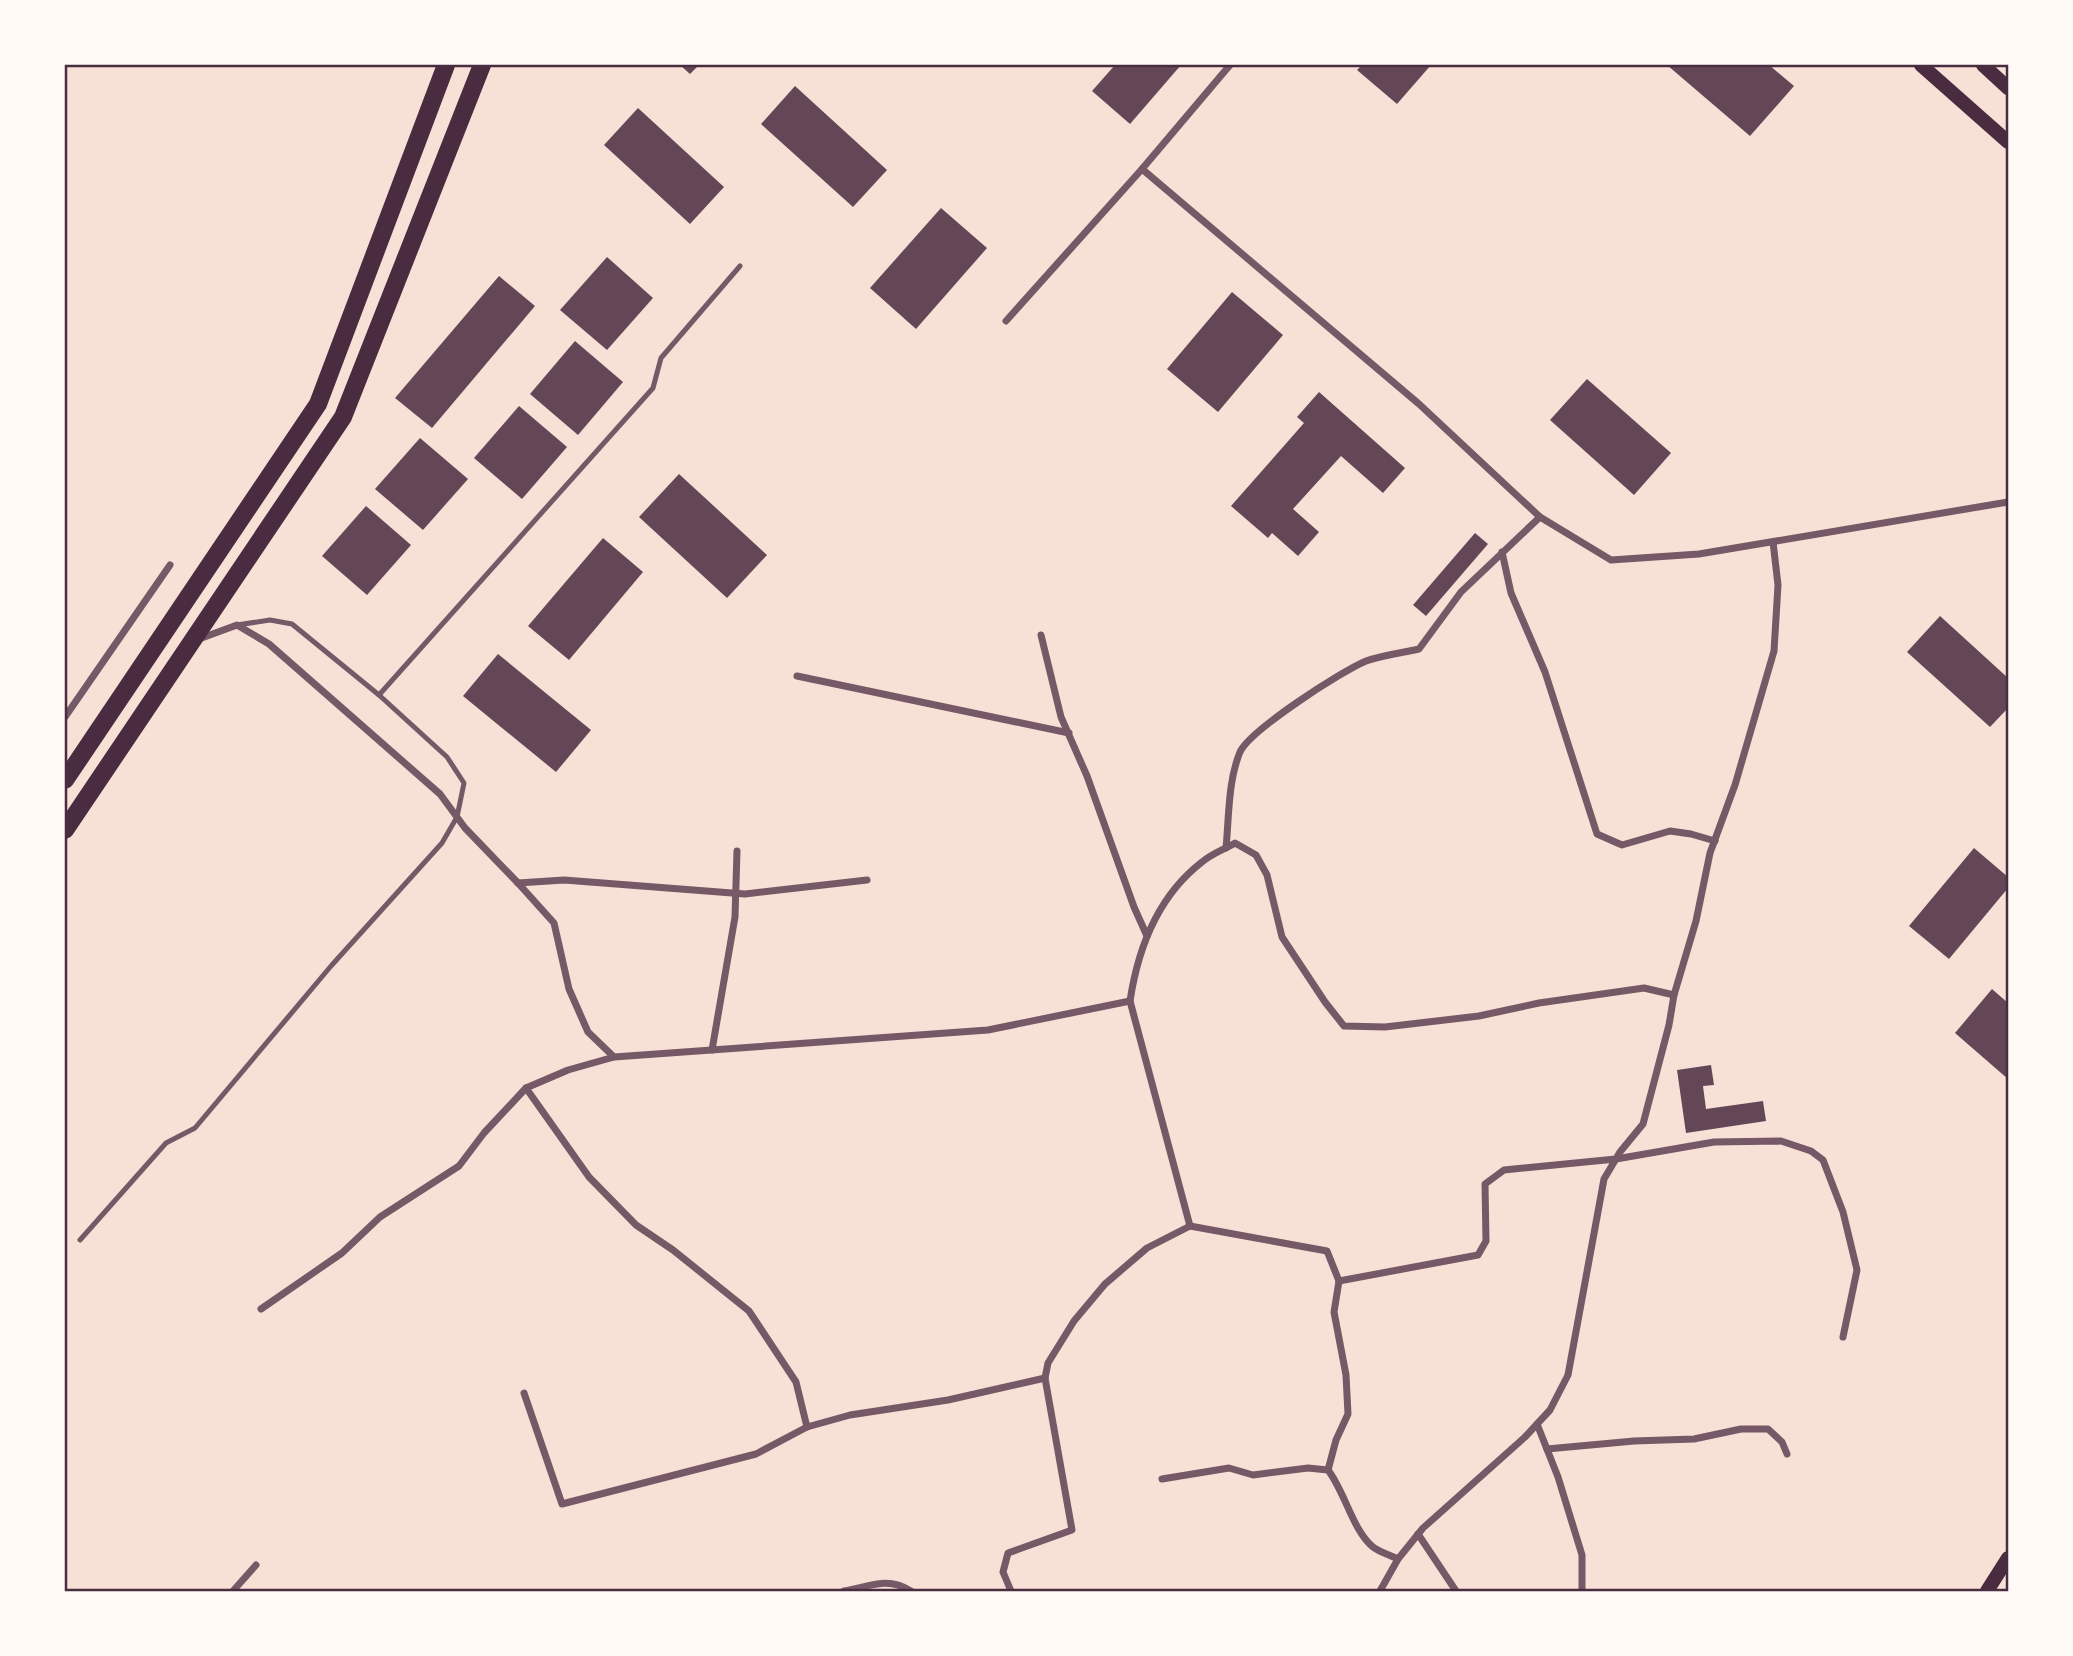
<svg xmlns="http://www.w3.org/2000/svg" width="2073" height="1656" font-family="'Archivo Narrow',sans-serif">
	<style>
		.building { fill: #644757 }
		.lines { fill: none; stroke-linecap: round; stroke-linejoin: round }
		.service { stroke: #755966; stroke-width: 5 }
		.minor { stroke: #755966; stroke-width: 7 }
		.secondary { stroke: #4a2c40; stroke-width: 14 }
		.primary { stroke: #4a2c40; stroke-width: 18 }
		.neatline { fill: none; stroke: #4a2c40; stroke-width: 2.5 }
	</style>
	<rect width="100%" height="100%" fill="#f7e1d7"/>
	<g class="building">
		<polygon points="680,65 699,65 690,74"/>
		<polygon points="1115,65 1181,65 1130,124 1092,91"/>
		<polygon points="1362,65 1431,65 1397,104 1357,70"/>
		<polygon points="1667,65 1769,65 1794,86 1750,136"/>
		<polygon points="795,86 887,170 853,207 761,124"/>
		<polygon points="638,108 724,187 690,224 604,145"/>
		<polygon points="941,208 987,248 916,329 870,288"/>
		<polygon points="607,257 653,298 607,350 560,310"/>
		<polygon points="499,276 535,306 432,428 395,398"/>
		<polygon points="1232,292 1283,335 1218,412 1167,369"/>
		<polygon points="575,341 623,382 578,435 530,394"/>
		<polygon points="1587,379 1671,453 1634,495 1550,420"/>
		<polygon points="1319,392 1405,468 1383,493 1341,456 1293,509 1319,532 1298,556 1272,533 1268,538 1231,506 1304,423 1297,417"/>
		<polygon points="519,406 567,447 522,499 474,458"/>
		<polygon points="420,438 468,479 423,530 375,489"/>
		<polygon points="679,474 767,555 727,598 639,517"/>
		<polygon points="366,506 411,545 367,595 322,556"/>
		<polygon points="1475,533 1488,544 1426,616 1413,605"/>
		<polygon points="603,538 643,572 569,660 528,626"/>
		<polygon points="1940,616 2008,678 2008,708 1990,727 1907,652"/>
		<polygon points="498,654 591,730 556,772 463,696"/>
		<polygon points="1974,848 2008,877 2008,888 1949,959 1909,926"/>
		<polygon points="1992,989 2008,1003 2008,1079 1955,1033"/>
		<polygon points="1711,1065 1714,1085 1703,1086 1706,1109 1763,1101 1766,1121 1686,1133 1677,1070"/>
	</g>
	<g class="lines">
		<g class="service">
			<polyline points="379,695 653,388 661,358 740,266"/>
			<polyline points="80,1240 166,1143 195,1128 331,966 442,843 457,817 464,783 447,757 379,695 292,624 270,620 237,625"/>
		</g>
		<g class="minor">
			<polyline points="1142,169 1419,404 1540,517 1611,560 1699,554 2008,502"/>
			<polyline points="1006,321 1142,169 1230,65"/>
			<polyline points="1502,552 1511,593 1545,672 1597,834 1622,845 1670,831 1691,834 1715,841"/>
			<polyline points="1041,635 1061,717 1087,776 1134,907 1147,936"/>
			<polyline points="199,639 237,625 269,644 440,794 465,828 518,883 554,923 569,989 588,1032 614,1057 988,1030 1130,1001"/>
			<polyline points="797,676 1069,733"/>
			<polyline points="65,717 170,565"/>
			<path d="M1226 848C1229 817 1228 781 1240 752 1250 730 1342 671 1366 661 1383 655 1401 653 1419 649L1461 592 1540 517"/>
			<polyline points="518,883 564,880 745,894 867,880"/>
			<path d="M1674 995 1644 988 1539 1003 1479 1016 1385 1027 1344 1026 1325 1002 1282 937 1267 875 1256 855 1235 843C1225 849 1211 854 1202 862 1158 896 1138 948 1130 1001L1190 1226 1327 1251 1339 1281 1478 1255 1486 1241 1485 1184 1504 1170 1616 1159 1714 1142 1781 1141 1811 1151 1823 1160 1843 1212 1857 1270 1843 1337"/>
			<polyline points="712,1050 735,917 737,851"/>
			<polyline points="526,1088 589,1177 636,1225 673,1250 749,1311 796,1382 807,1427"/>
			<polyline points="261,1309 342,1253 380,1217 459,1166 484,1133 526,1088 568,1070 614,1057"/>
			<polyline points="524,1393 562,1504 756,1454 807,1427 850,1415 948,1400 1045,1378"/>
			<polyline points="1537,1424 1558,1477 1582,1555 1582,1591"/>
			<polyline points="1547,1449 1634,1441 1694,1439 1741,1429 1768,1429 1782,1442 1787,1454"/>
			<polyline points="1328,1470 1336,1440 1348,1414 1346,1375 1334,1312 1339,1281"/>
			<path d="M1162 1479 1229 1468 1253 1475 1308 1468 1328 1470C1345 1492 1353 1531 1373 1547 1379 1552 1390 1555 1398 1559"/>
			<polyline points="1418,1534 1456,1591"/>
			<polyline points="233,1591 256,1565"/>
			<path d="M844 1591C870 1587 886 1576 911 1591"/>
			<polyline points="1011,1591 1003,1572 1008,1553 1072,1530 1045,1378 1048,1363 1074,1321 1105,1284 1147,1248 1190,1226"/>
			<polyline points="1380,1591 1398,1559 1423,1528 1525,1437 1550,1410 1568,1375 1604,1179 1620,1152 1643,1124 1669,1025 1674,995 1696,921 1710,853 1735,785 1774,651 1778,585 1773,542"/>
		</g>
		<g class="secondary">
			<polyline points="1921,65 2008,142"/>
			<polyline points="1983,65 2008,88"/>
			<polyline points="1987,1591 2008,1558"/>
		</g>
		<g class="primary">
			<polyline points="65,780 318,404 446,65"/>
			<polyline points="65,830 343,417 482,65"/>
		</g>
	</g>
	<rect width="2073" height="1656" fill="none" stroke="#fffaf5" stroke-width="133"/>
	<rect x="66" y="66" width="1941" height="1524" class="neatline"/>
</svg>
